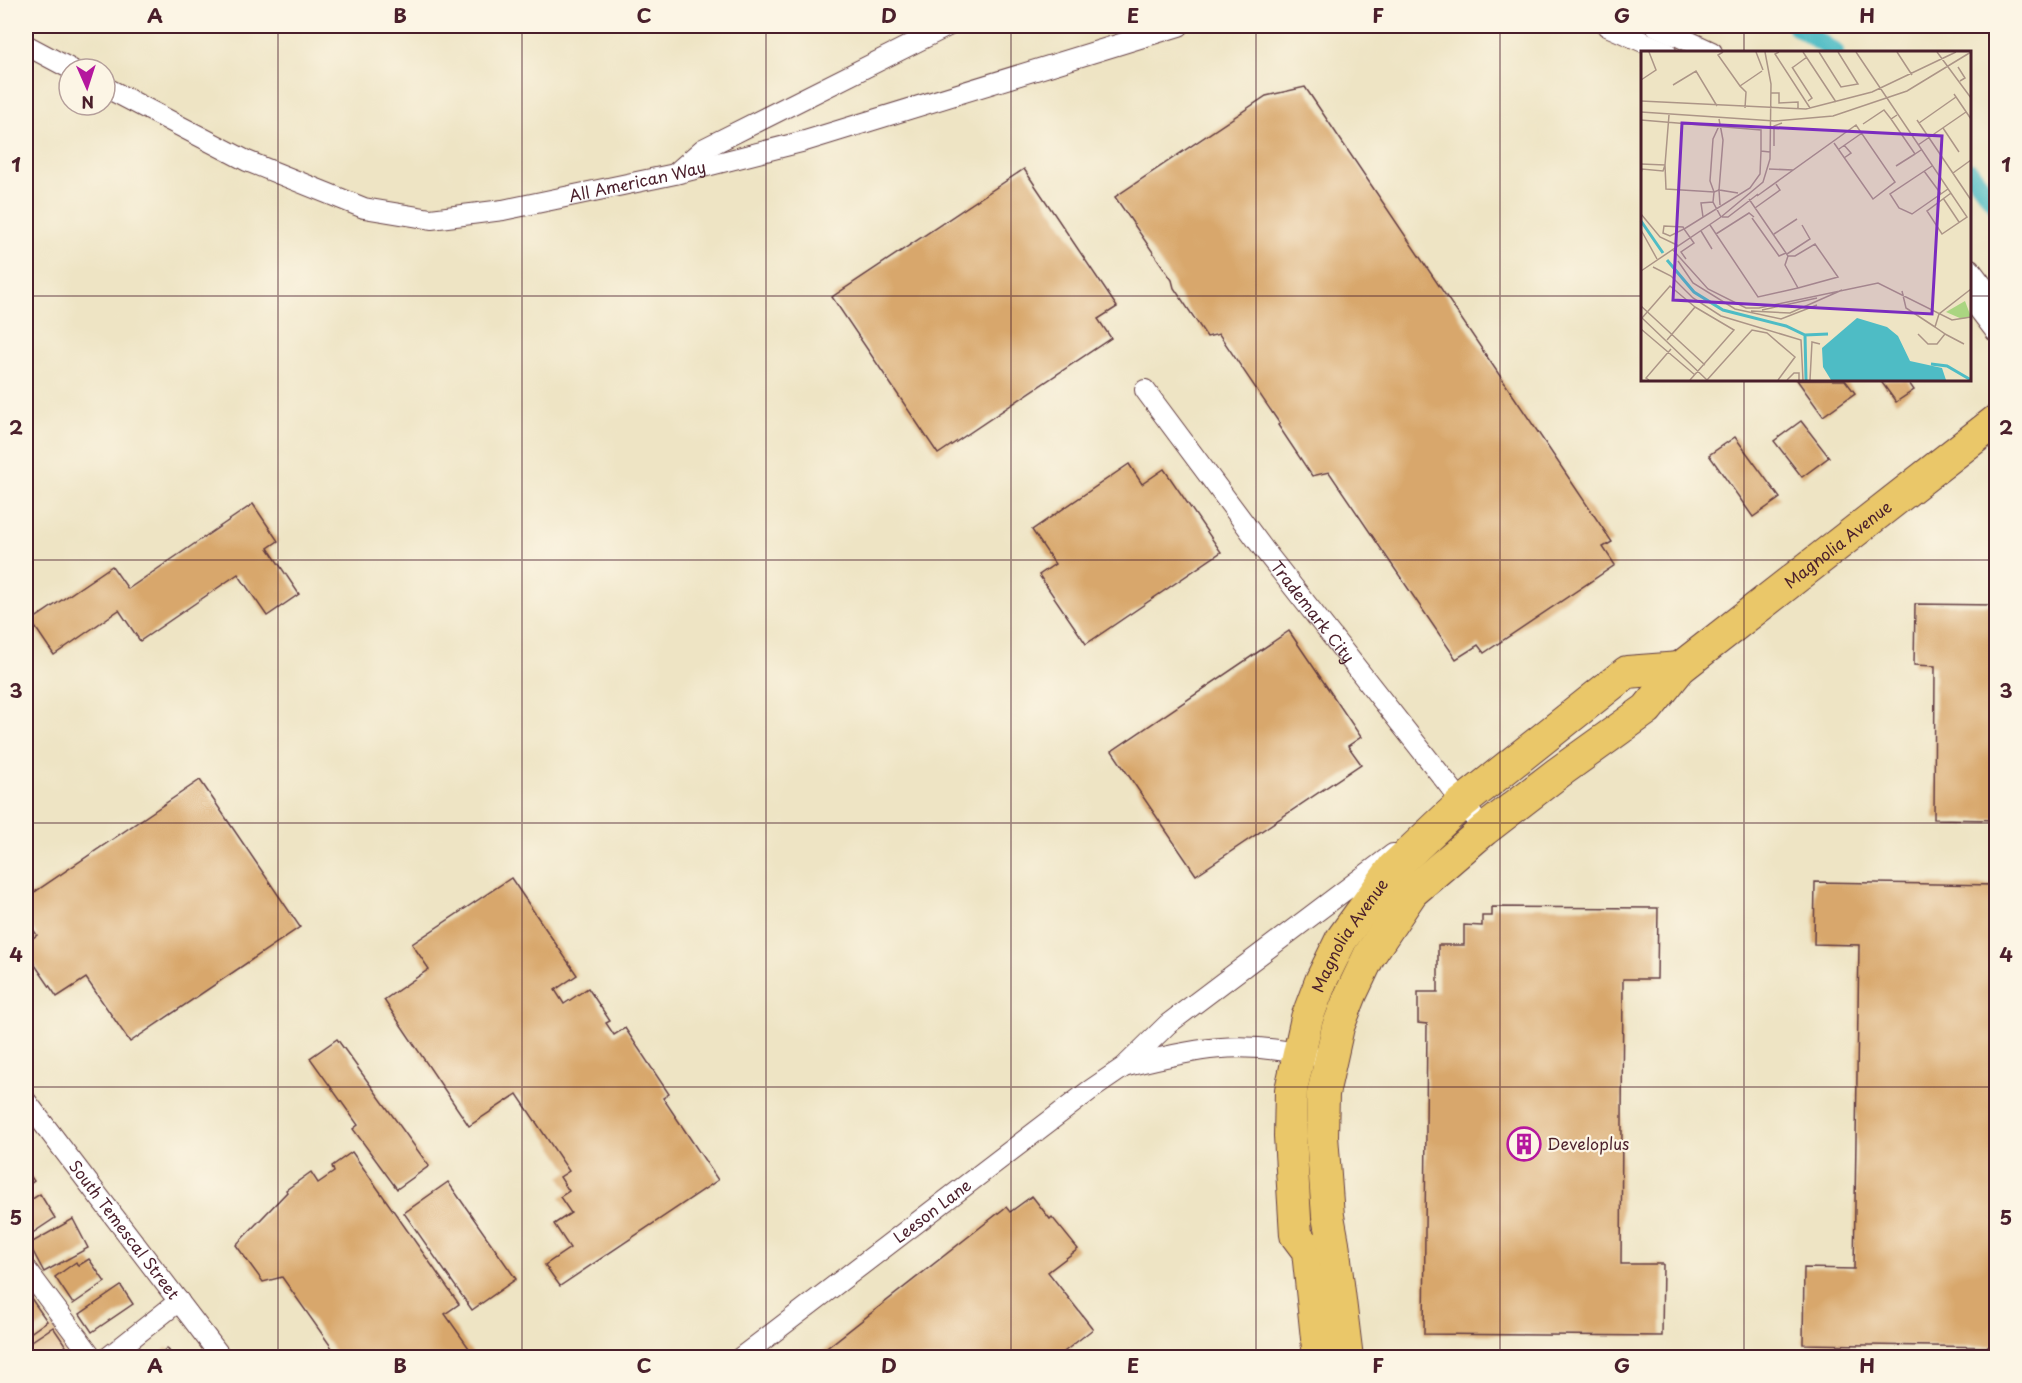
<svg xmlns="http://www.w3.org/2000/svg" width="2022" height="1383" font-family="'Playpen Sans',sans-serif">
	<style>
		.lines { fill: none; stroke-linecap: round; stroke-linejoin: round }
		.canal { stroke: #4ebcc5; stroke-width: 18 }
		.building { fill: #d8a76c }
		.street-casing { stroke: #633d42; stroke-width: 22 }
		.primary-casing { stroke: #633d42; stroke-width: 34 }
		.street { stroke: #fff; stroke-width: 20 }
		.primary { stroke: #eac769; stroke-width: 32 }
		.grid { fill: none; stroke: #4a1f2b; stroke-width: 1.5; stroke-opacity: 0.55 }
		.labels { text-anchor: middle; stroke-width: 4.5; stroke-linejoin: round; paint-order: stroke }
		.street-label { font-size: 16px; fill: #4a1f2b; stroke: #fcf5e5 }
		.poi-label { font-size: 16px; fill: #4a1f2b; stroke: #fcf5e5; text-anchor: start }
		.inset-river { fill: none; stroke: #4ebcc5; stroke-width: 3 }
		.inset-road { fill: none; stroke: #ac9587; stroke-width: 1.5 }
		.view { fill: #7b2cbf; fill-opacity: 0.15; stroke: #7b2cbf; stroke-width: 3 }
		.inset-edge { fill: none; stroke: #4a1f2b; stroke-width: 3 }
		.neatline { fill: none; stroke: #4a1f2b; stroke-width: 2 }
		.grid-label { font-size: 20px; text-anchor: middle; font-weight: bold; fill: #4a1f2b }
	</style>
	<rect width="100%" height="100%" fill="#fcf5e5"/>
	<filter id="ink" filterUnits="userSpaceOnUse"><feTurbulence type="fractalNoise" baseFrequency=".0167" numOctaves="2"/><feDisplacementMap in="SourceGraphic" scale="12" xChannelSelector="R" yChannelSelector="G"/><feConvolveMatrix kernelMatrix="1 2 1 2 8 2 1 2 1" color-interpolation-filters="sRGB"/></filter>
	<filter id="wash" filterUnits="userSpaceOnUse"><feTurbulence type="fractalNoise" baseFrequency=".008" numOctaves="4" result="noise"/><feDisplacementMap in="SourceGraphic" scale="24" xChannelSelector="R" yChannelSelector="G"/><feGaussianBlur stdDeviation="1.35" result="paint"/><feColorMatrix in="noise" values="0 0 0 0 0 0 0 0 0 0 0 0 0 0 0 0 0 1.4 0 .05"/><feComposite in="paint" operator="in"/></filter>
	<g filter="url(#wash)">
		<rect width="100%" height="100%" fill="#eee4c4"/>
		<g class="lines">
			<g class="canal">
				<polyline points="1795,26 1835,52"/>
				<polyline points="1970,171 1996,205"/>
			</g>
		</g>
		<g id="blocks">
			<g class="building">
				<polygon points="1305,87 1612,542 1603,547 1615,565 1484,653 1478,645 1456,659 1329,472 1312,476 1278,425 1280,424 1219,334 1207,337 1174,288 1172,280 1115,197 1266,96"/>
				<polygon points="1024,169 1117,307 1098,319 1111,338 938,454 832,297"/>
				<polygon points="1797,380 1845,380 1855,393 1823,416"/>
				<polygon points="1880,380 1907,380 1914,390 1896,402"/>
				<polygon points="1801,421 1829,457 1802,477 1774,441"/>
				<polygon points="1735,437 1780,498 1753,517 1709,455"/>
				<polygon points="1129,464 1142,484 1164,469 1221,552 1086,644 1039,575 1055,564 1032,530"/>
				<polygon points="253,504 278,541 268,548 299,594 267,616 238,574 140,641 119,610 54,655 31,621 112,566 128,589"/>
				<polygon points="1915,604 1996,605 1996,820 1934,819 1935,666 1914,665"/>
				<polygon points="1289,631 1361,737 1348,746 1361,764 1196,875 1112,751"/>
				<polygon points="200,780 300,927 130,1042 86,978 57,997 26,952 26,943 37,935 26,919 26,898"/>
				<polygon points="511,878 577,975 555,990 564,1004 588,988 610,1021 606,1023 614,1035 625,1028 669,1094 663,1098 718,1180 560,1286 545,1265 570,1248 554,1224 571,1213 560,1197 569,1191 560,1177 569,1171 517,1094 469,1126 384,1000 429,969 412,944"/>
				<polygon points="1815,882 1996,885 1996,1347 1803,1344 1804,1268 1854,1269 1859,945 1814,944"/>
				<polygon points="1492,907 1658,908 1657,979 1623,979 1621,1264 1663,1264 1662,1336 1424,1334 1427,1024 1418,1023 1418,992 1438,992 1438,945 1464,945 1464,925 1482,926 1482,916 1492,916"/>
				<polygon points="337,1039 429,1166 397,1189 353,1129 358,1125 310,1058"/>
				<polygon points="352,1152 459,1304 445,1314 476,1358 339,1358 282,1277 263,1282 236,1245 287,1192 286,1190 311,1172 318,1183 334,1172 332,1166"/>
				<polygon points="26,1170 34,1181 26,1187"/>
				<polygon points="448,1182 516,1279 472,1310 404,1213"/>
				<polygon points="40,1194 55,1218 31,1234 26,1225 26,1203"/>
				<polygon points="1032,1196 1050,1219 1052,1217 1078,1249 1048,1272 1093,1329 1060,1355 1063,1358 820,1358 818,1355 1006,1207 1010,1212"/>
				<polygon points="73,1219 88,1248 44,1272 29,1244"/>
				<polygon points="89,1259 105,1282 73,1304 55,1277 76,1262 78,1266"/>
				<polygon points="121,1286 133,1304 92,1332 80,1314"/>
				<polygon points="28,1294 47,1321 26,1336 26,1296"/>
				<polygon points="53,1327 72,1355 68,1358 31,1358 26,1349 26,1345"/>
				<polygon points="167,1348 174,1358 154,1358"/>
			</g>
		</g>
	</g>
	<g filter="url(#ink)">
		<use href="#blocks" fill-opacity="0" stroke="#633d42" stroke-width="1.5"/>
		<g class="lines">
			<g class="street-casing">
				<g id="street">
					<polyline points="1607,26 1666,52"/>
					<polyline points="1656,26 1712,52"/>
					<polyline points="26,45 71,69"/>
					<path id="s1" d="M105 87 247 161 364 208 431 219 503 210 675 174 805 141 1179 26"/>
					<polyline points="677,172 703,149 948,26"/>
					<polyline points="1970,269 1996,303"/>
					<polyline points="1970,298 1996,332"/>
					<path id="s2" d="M1145 390 1265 551 1484 830"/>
					<path d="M1127 1066C1195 1049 1240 1039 1310 1056"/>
					<path id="s3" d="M26 1101 222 1358"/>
					<polyline points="26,1269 93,1358"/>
					<polyline points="107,1358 179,1301"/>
					<path id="s4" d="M740 1358 1089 1091 1124 1067 1168 1024 1393 854"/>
				</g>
			</g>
			<g class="primary-casing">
				<g id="primary">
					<path id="s5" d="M1319 1358 1308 1251 1296 1235 1290 1136 1291 1090 1307 1018 1321 981 1341 940 1393 868 1462 803 1627 672 1680 668"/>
					<path id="s6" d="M1347 1358 1333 1243 1328 1216 1322 1136 1323 1094 1338 1027 1351 994 1369 956 1412 892 1484 830 1558 773 1647 709 1680 668 1996 421"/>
				</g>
			</g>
			<use href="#street" class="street"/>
			<use href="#primary" class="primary"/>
		</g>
	</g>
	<path class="grid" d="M278 26V1358M522 26V1358M766 26V1358M1011 26V1358M1256 26V1358M1500 26V1358M1744 26V52M26 296H1642M1970 296H1996M1744 380V1358M26 560H1996M26 823H1996M26 1087H1996"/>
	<defs>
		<g id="building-ring" transform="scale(1.725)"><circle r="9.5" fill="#fcf5e5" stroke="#b5179e" stroke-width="1.5"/><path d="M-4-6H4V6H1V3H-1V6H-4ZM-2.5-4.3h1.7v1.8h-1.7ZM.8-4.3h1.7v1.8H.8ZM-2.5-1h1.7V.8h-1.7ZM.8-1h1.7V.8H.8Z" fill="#b5179e"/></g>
	</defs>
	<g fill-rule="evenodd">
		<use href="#building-ring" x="1524" y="1144"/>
	</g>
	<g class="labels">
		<g class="street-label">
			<text dy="6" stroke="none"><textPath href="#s1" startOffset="564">All American Way</textPath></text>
			<text dy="6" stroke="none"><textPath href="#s6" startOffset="1040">Magnolia Avenue</textPath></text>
			<text dy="6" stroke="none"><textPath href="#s2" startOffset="278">Trademark City</textPath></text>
			<text dy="6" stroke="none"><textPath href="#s5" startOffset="440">Magnolia Avenue</textPath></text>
			<text dy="6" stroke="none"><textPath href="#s4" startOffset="242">Leeson Lane</textPath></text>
			<text dy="6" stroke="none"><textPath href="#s3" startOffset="162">South Temescal Street</textPath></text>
		</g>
		<g class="poi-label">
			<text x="1547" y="1150">Developlus</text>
		</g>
	</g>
	<g transform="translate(1641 51)">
		<rect width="330" height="330" fill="#eee4c4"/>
		<path d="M324 250 330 266 321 268 305 261Z" fill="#aad581"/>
		<path d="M216 267 246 276 257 285 269 310 301 317 305 329H190L182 316 181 297Z" fill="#4ebcc5"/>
		<path class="inset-river" d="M0 170 22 202M26 209 53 241 82 259 145 275 164 284 187 283M164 284 165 329M290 313 306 315 330 329"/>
		<path class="inset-road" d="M82 1 77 4 99 35M115 1 122 19M138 1 134 3 169 57M162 1 195 51M178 1 200 36 217 33 197 1M215 1 326 166 301 183 286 160 310 142M256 1 271 24M296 1 330 47M151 16 171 47 167 50M317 16 324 27 319 30M151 17 166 6M0 29 15 19 8 1M32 34 55 20 76 55M130 42H138V52L157 51V58M313 43 330 68M0 50 165 58 231 41 315 1M104 57 105 41 99 35 121 20M0 61 134 70 192 65 266 40 330 1M78 68 82 89 78 139 73 141 72 151 80 166M250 68 274 103 280 99M0 69 120 79V100L129 101M276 69 330 149M278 72 315 46M222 73 243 59 250 68 256 64M302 77 318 101M203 94 210 102 203 107M277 94 325 61M133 95V75L141 72M198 98 221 82M0 113 24 114 28 64M24 114 25 138 73 141 69 130 72 88 78 75M255 115 274 103M291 115 249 143 258 157 271 163 307 138M128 118 152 119M283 120 300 143M0 122 1 118 22 120 24 114M312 122 330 109M116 145 215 74 254 131 232 148 193 92M302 147 318 171M108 148 147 205M79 154 78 139 97 142M114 157 139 139 135 133M0 163 19 186 38 195M62 166 60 152 72 151M81 166H87L117 143M111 167 138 205 145 202M69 174 117 246 157 237 144 214 147 205M23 175 42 176 43 178 29 185 22 182ZM0 179 16 208M60 180 71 198M75 183 108 162 113 166M133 183 156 168M32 199 67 238 105 257H118L237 232 311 269 330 266M146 203 169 188 161 174M147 205H154L174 193 197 226 157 237M45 208 40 201 53 192 43 178 109 137 119 123 120 100M37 210 52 232 94 258 140 268 176 254M12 216 30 225 52 247 80 265 160 289 162 329M0 220 80 166 122 131 129 108 130 33 124 1M261 240 265 257 294 276M0 255 64 314M121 259 176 247M110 260 149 262 201 239M0 266 66 329M1 267 29 235 54 256 26 289M0 278 54 324M277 283 287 293H296L304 283 294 276 298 263 330 238M304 283 323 293M8 329 5 327 30 298M49 329 93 279 54 256M66 329 111 279 126 282 154 306 137 329M146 329 153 322H158V329M169 329 171 291 179 293"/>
		<path class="view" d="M41 72 301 85 291 263 32 249Z"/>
		<rect width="330" height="330" class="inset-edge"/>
	</g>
	<rect width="2022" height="1383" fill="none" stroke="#fcf5e5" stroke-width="66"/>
	<g transform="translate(87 87) rotate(177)"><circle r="28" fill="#fcf5e5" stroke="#b59f9b" stroke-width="1.5"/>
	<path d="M0-4.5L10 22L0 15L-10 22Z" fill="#b5179e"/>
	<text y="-9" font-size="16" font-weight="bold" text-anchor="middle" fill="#4a1f2b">N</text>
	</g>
	<rect x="33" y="33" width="1956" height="1317" class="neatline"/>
	<g class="grid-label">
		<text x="155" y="23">A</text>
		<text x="400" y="23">B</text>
		<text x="644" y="23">C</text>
		<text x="889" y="23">D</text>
		<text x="1133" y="23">E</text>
		<text x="1378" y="23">F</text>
		<text x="1622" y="23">G</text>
		<text x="1867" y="23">H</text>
		<text x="16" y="172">1</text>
		<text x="2006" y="172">1</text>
		<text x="16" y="435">2</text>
		<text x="2006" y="435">2</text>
		<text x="16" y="698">3</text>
		<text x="2006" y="698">3</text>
		<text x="16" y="962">4</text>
		<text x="2006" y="962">4</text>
		<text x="16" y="1225">5</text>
		<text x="2006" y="1225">5</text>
		<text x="155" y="1373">A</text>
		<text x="400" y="1373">B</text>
		<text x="644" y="1373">C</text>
		<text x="889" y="1373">D</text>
		<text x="1133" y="1373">E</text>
		<text x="1378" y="1373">F</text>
		<text x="1622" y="1373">G</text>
		<text x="1867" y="1373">H</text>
	</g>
</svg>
